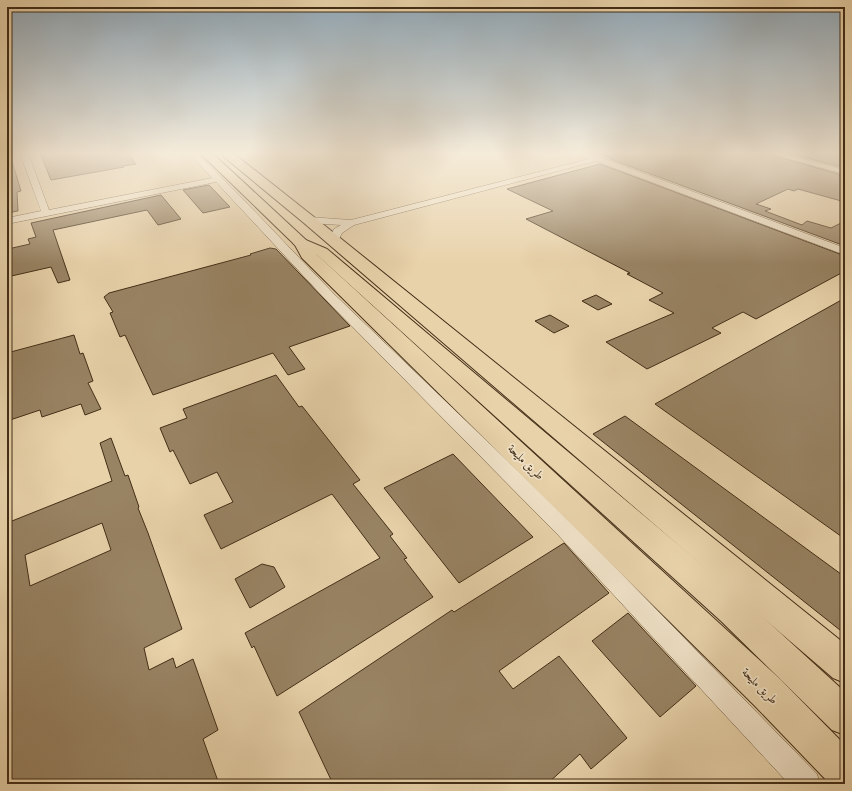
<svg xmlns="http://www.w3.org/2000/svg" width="852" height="791" font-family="Alegreya,Amiri,serif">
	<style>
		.building { fill: #988363; stroke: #422e17; fill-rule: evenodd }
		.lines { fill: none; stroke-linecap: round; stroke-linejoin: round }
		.street-casing { stroke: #6c573c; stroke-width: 1 }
		.primary-casing { stroke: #422e17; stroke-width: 2 }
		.highway-casing { stroke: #422e17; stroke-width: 2 }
		.street { fill: #f0e2c8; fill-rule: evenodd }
		.primary { fill: #e8d2aa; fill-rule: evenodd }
		.highway { fill: #e8d2aa; fill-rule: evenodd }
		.labels { text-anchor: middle; stroke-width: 3.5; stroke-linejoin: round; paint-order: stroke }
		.street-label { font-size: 12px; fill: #422e17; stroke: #f0e2c8 }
	</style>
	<rect width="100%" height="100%" fill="#e8d2aa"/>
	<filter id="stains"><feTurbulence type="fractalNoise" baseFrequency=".005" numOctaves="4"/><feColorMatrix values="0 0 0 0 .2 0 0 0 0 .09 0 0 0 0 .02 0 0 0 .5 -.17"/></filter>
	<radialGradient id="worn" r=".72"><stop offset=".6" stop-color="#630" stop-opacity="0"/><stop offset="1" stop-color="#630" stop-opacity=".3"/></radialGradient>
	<g class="building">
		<polygon points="40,153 128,153 136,164 123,166 124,167 51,180"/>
		<polygon points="599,153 765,153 841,175 839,176 845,177 845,202 798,189 794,191 788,189 756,204 771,209 765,211 802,225 807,221 831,228 845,221 845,246 613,160"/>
		<polygon points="788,153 845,153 845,168"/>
		<polygon points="10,155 21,191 17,192 18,211 7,213 7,156"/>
		<polygon points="600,164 845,256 845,271 756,319 743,312 712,328 721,333 647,369 606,342 674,313 649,300 663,293 627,274 630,273 526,219 553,211 507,189"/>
		<polygon points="209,185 230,207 203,213 183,190"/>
		<polygon points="161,195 181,219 158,225 147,210 53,230 70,280 58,283 51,267 7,277 7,259 11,258 8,249 30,244 28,239 36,237 31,223"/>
		<polygon points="270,248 276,249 350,326 289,347 305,369 288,375 273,353 153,395 125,335 120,337 110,313 113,312 104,297 109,293 251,255 250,254"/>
		<polygon points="596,295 612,304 598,310 582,301"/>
		<polygon points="845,298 845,539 655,404"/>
		<polygon points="550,315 569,326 554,333 535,321"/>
		<polygon points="74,335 80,354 83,353 93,381 88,383 101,409 85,415 81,404 42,417 40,410 7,421 7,353"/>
		<polygon points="276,375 299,407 302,406 360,480 353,484 393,534 390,536 407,558 404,559 433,597 277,696 254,646 252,648 245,633 380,558 332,494 221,549 204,515 233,502 217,472 190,484 173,450 170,452 160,428 187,418 183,409"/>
		<polygon points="625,416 845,577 845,634 593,434"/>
		<path d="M111 438 125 476 128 475 139 507 138 508 148 533 182 629 144 648 149 670 173 658 176 668 193 659 218 730 203 739 219 784H7V523L112 481 100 443ZM102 523 111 550 30 586 25 555Z"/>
		<polygon points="453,454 533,537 459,583 384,488"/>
		<polygon points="564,543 609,593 499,671 513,689 559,656 627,738 591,769 580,754 547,784 333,784 299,712 452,610 454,612"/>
		<polygon points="262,564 274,567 285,587 250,608 235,579"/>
		<polygon points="628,613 696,686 660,717 592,641"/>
	</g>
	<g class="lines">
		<g class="street-casing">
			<g id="street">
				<polygon points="20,153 28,153 49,210 212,178 189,153 197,153 240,196 334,294 573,524 817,774 820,784 789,784 559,536 326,300 216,182 7,224 7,218 41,211"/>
				<polygon points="578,153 589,153 845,248 845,255 596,161 354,225 342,233 337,243 333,244 328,241 334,229 341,225 309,223 304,220 309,217 351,220 589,159"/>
				<polygon points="766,153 780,153 845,170 845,174"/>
			</g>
		</g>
		<g class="primary-casing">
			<g id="primary">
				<polygon points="200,153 212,153 306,240 314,252 780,679 845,745 845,784 830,784 754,705 302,258 295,245"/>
				<polygon points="222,153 233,153 314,217 845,644 845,683 833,678 304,223 223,156"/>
			</g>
		</g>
		<g class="highway-casing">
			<polygon id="highway" points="301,238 327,249 743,599 845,692 845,735 832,730 721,621 317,255 296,246 293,243 296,240"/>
		</g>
		<use href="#street" class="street"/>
		<use href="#primary" class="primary"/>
		<use href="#highway" class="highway"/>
	</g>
	<linearGradient id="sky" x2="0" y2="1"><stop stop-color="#91aabb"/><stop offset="0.58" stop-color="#f5ebd9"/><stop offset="1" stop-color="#f5ebd9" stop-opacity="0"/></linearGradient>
	<rect width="852" height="264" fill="url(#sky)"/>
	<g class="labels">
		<g class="street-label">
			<text transform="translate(526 462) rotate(44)" y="4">طريق مليحة</text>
			<text transform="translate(760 686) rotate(45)" y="4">طريق مليحة</text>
		</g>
	</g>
	<rect width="852" height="791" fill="none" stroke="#e8d2aa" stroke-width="24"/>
	<rect x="8" y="8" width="836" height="775" fill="none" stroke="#422e17" stroke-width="2"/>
	<rect x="12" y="12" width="828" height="767" fill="none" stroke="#422e17"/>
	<rect width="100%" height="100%" filter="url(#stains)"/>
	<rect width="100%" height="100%" fill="url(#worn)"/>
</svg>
